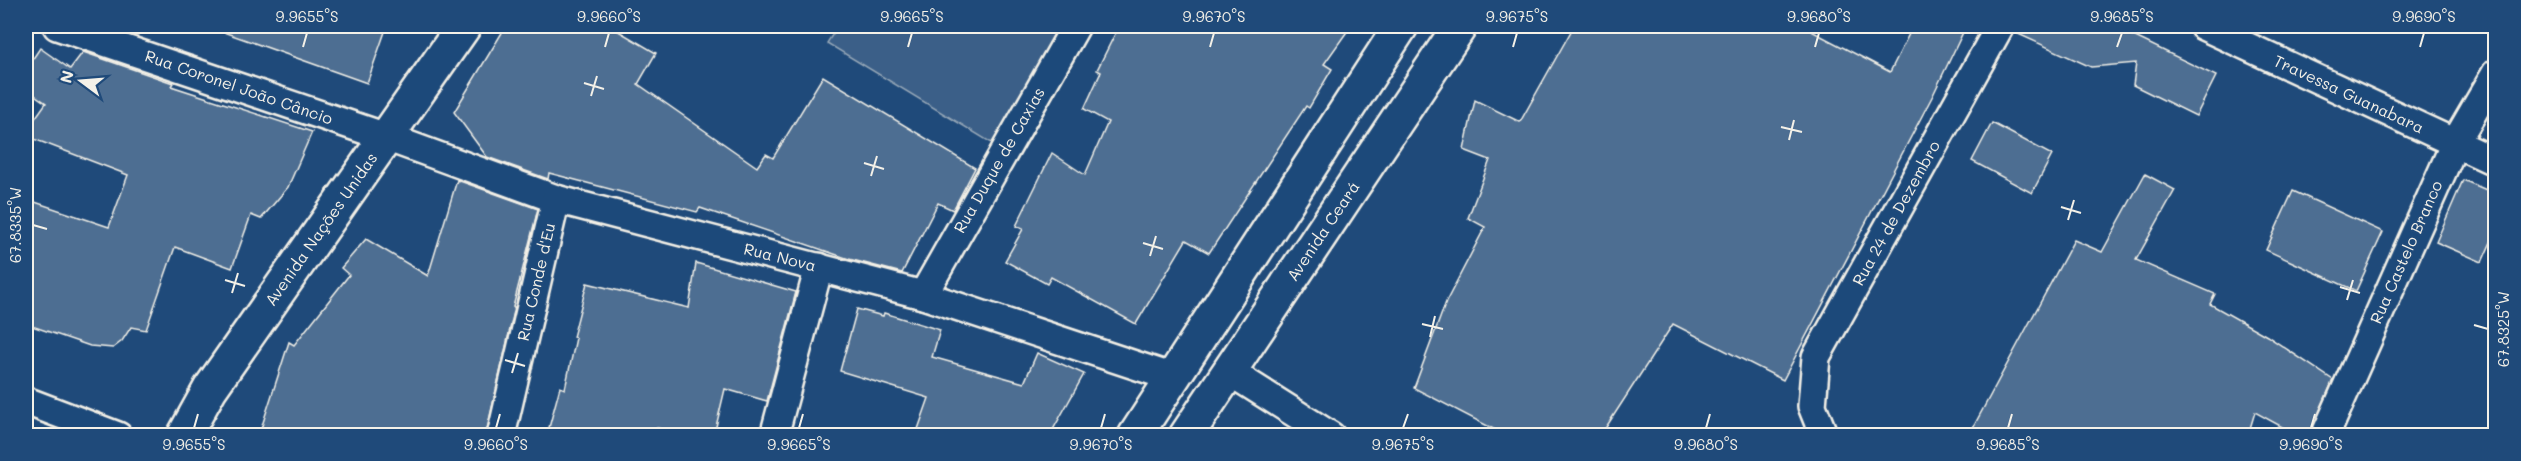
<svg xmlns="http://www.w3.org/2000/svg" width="2521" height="461" font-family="Mali,sans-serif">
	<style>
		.green { fill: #3a5f88; stroke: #97a8b8; stroke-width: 1.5 }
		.building { fill: #4d6e92; stroke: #f4f1e8; stroke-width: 1.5 }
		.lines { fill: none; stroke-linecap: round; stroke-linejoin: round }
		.street-casing { stroke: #f4f1e8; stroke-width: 32 }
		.secondary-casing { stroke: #f4f1e8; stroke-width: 38 }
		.primary-casing { stroke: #f4f1e8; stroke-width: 38 }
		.street { stroke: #1f4a7a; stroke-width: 27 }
		.secondary { stroke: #1f4a7a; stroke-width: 33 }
		.primary { stroke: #1f4a7a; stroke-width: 33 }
		.ticks { fill: none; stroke: #f4f1e8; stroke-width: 2 }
		.labels { text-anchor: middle; stroke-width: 4.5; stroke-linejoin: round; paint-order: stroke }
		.street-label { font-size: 16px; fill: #f4f1e8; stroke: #1f4a7a }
		.neatline { fill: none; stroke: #f4f1e8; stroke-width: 2 }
		.ticks-label { font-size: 15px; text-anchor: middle; fill: #f4f1e8 }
	</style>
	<rect width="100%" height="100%" fill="#1f4a7a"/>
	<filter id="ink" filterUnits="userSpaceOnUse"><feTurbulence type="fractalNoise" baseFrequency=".0167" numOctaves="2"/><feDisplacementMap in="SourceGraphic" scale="12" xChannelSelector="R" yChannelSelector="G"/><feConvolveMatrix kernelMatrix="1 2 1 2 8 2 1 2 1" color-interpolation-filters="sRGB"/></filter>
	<g filter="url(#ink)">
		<polygon class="green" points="838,26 1066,26 995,145 827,43"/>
		<g class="building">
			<polygon points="216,26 387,26 367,83 215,29"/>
			<polygon points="506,26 610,26 656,53 638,84 757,167 766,154 773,158 823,76 975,168 953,210 938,203 902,273 849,259 700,208 697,212 549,173 548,179 487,157 454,112"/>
			<polygon points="1119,26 1351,26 1324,64 1332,69 1309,108 1306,106 1209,253 1186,240 1136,324 1051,277 1047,284 1005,261 1023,229 1016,226 1052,153 1085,175 1108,122 1084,109 1101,72 1097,70"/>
			<polygon points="1574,26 1802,26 1890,72 1913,26 1966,26 1933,95 1783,380 1673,324 1601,435 1505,435 1414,388 1446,302 1485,227 1468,218 1490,160 1464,150 1475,100 1520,122"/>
			<polygon points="2016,26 2125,26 2125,32 2216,76 2196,116 2133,85 2136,63 2091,67 2014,32"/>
			<polygon points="40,48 70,69 83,52 173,83 171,86 312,132 288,187 261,219 251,215 232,268 175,247 146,330 131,327 122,341 113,348 90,346 26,324 26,199 109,227 128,175 26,136 26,131 46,103 26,89 26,69"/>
			<polygon points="1992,123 2052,155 2032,193 1972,161"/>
			<polygon points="2145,174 2175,190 2136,260 2215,294 2210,304 2267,336 2333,380 2310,435 2297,435 2255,412 2248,435 2210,435 2192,431 2189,435 1969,435 2074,240 2102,252"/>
			<polygon points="457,180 538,209 513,307 515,307 486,435 259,435 289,342 294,345 349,275 341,268 366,239 428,276"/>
			<polygon points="2463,180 2496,194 2496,231 2482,262 2436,242"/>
			<polygon points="2293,191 2383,232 2356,291 2266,250"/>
			<polygon points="696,263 796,292 767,401 725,389 714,435 687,435 657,428 656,435 547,435 560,387 565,389 576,338 573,337 587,283 689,308"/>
			<polygon points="857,309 883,316 884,313 940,330 932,357 1024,383 1037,353 1084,374 1050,435 916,435 929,398 840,371"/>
		</g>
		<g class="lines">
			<g class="street-casing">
				<g id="street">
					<polyline points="57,26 386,137 556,199 923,295 1174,378"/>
					<polyline points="2203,26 2496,162"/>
					<polyline points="923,295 1076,26"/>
					<polyline points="1230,372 1331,436"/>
					<polyline points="26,401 118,436"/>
					<polyline points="501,436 556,199"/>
					<polyline points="774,436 819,267"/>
					<polyline points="1824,436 1812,406 1816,357 2000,26"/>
					<polyline points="2325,436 2455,143 2496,73"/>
				</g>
			</g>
			<g class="secondary-casing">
				<polyline id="secondary" points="184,436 210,389 464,26"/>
			</g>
			<g class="primary-casing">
				<g id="primary">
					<polyline points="1135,436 1401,26"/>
					<polyline points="1186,436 1460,26"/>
				</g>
			</g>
			<use href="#street" class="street"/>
			<use href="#secondary" class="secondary"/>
			<use href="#primary" class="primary"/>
		</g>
	</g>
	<path class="ticks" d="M303 47 307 33M605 47 609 33M908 47 912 33M1210 47 1214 33M1513 47 1517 33M1815 47 1819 33M2117 47 2122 33M2420 47 2424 33M584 83 604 89M591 96 597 76M1781 127 1802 132M1789 140 1794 120M864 163 884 169M871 176 877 156M2061 207 2081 213M2068 220 2074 200M33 225 47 229M1143 243 1163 249M1150 256 1156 236M225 280 245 286M2340 287 2360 293M232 293 238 273M2347 300 2353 280M1422 324 1443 329M2474 325 2488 329M1430 337 1435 316M505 360 525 366M512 373 518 353M194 428 198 414M496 428 500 414M799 428 803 414M1101 428 1105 414M1403 428 1408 414M1706 428 1710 414M2008 428 2012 414M2311 428 2315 414"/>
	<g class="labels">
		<g class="street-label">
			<text transform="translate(239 87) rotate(19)" y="6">Rua Coronel João Câncio</text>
			<text transform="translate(2349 94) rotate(25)" y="6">Travessa Guanabara</text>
			<text transform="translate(999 160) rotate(-60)" y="6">Rua Duque de Caxias</text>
			<text transform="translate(1896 213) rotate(-61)" y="6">Rua 24 de Dezembro</text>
			<text transform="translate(321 229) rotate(-55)" y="6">Avenida Nações Unidas</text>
			<text transform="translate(1323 231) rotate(-56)" y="6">Avenida Ceará</text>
			<text transform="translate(2406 252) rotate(-66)" y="6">Rua Castelo Branco</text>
			<text transform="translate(780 257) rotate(14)" y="6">Rua Nova</text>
			<text transform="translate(536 282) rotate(-77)" y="6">Rua Conde d'Eu</text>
		</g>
	</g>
	<rect width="2521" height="461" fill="none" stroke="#1f4a7a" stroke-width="66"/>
	<g transform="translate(81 81) rotate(286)" stroke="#1f4a7a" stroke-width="4.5" paint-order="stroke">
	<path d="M0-4.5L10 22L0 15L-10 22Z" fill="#f4f1e8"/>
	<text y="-9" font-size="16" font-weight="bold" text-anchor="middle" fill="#f4f1e8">N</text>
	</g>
	<rect x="33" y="33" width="2455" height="395" class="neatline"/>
	<g class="ticks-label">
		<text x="307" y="22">9.9655°S</text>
		<text x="609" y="22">9.9660°S</text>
		<text x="912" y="22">9.9665°S</text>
		<text x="1214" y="22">9.9670°S</text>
		<text x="1517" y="22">9.9675°S</text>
		<text x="1819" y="22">9.9680°S</text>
		<text x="2122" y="22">9.9685°S</text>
		<text x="2424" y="22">9.9690°S</text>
		<text transform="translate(16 225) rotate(-90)" y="5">67.8335°W</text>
		<text transform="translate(2504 329) rotate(-90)" y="5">67.8325°W</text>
		<text x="194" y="450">9.9655°S</text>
		<text x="496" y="450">9.9660°S</text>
		<text x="799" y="450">9.9665°S</text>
		<text x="1101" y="450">9.9670°S</text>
		<text x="1403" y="450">9.9675°S</text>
		<text x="1706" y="450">9.9680°S</text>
		<text x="2008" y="450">9.9685°S</text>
		<text x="2311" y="450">9.9690°S</text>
	</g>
</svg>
